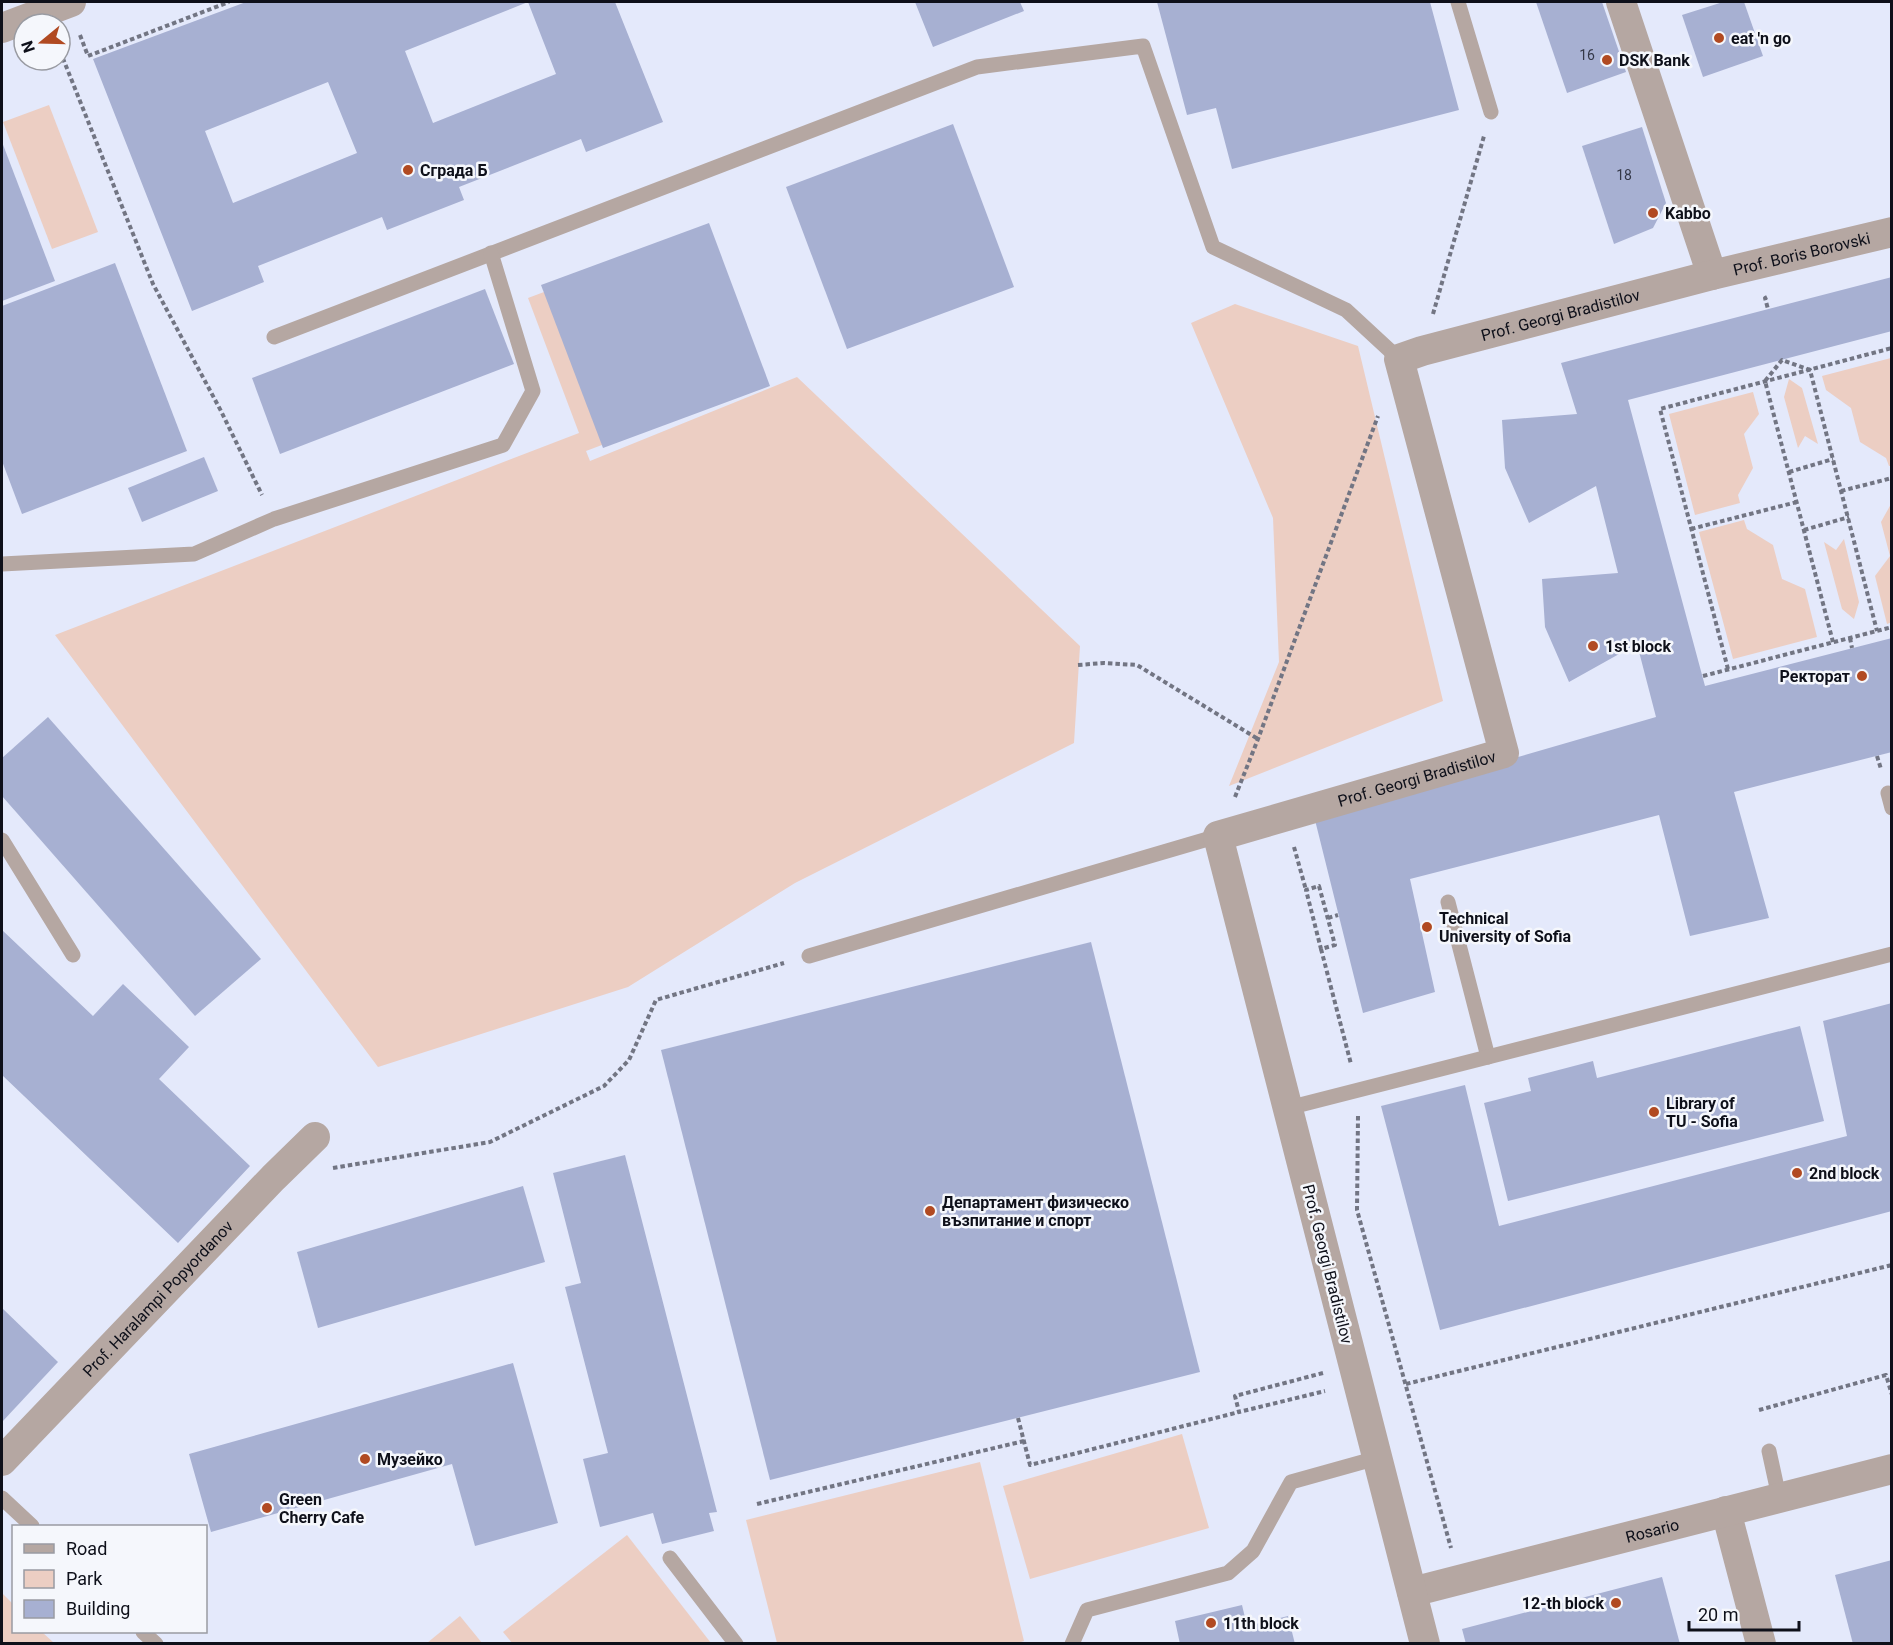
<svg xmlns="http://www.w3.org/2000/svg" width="1893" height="1645" font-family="Roboto,sans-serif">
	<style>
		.green { fill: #eccec3 }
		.building { fill: #a7b0d2; fill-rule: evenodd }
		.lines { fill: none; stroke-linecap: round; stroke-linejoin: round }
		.path { stroke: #727583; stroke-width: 4; stroke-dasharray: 4.5 3; stroke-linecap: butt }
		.lane { stroke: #b5a7a2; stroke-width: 15 }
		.street { stroke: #b5a7a2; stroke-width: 30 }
		.poi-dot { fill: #b14a22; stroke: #f5f7fc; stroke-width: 2 }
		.labels { text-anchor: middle; stroke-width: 5; stroke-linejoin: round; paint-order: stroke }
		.number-label { font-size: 14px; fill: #343848 }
		.poi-label { font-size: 16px; font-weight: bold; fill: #0e101a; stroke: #f5f7fc; text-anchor: start }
		.street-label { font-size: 16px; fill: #0e101a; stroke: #f5f7fc }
	</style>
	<rect width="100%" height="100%" fill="#e4e9fb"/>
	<g class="green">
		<polygon points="49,105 98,232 52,249 3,122"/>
		<polygon points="704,232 761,385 586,451 590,461 797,377 1080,646 1074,743 795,883 628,987 378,1067 55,635 579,433 528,298"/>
		<polygon points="1235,304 1358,346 1443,701 1229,786 1279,662 1273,518 1191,323"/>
		<polygon points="1891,358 1892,466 1889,466 1886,458 1860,442 1851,408 1826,390 1822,376"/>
		<polygon points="1789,379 1802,388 1818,444 1805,436 1798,448 1784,397"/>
		<polygon points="1753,392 1759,414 1744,434 1753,468 1738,495 1740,503 1695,515 1669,414"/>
		<polygon points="1891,504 1892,622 1887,624 1875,576 1890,556 1881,522"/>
		<polygon points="1744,520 1747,529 1773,545 1782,579 1805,589 1817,637 1733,659 1699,532"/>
		<polygon points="1844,539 1859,602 1854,619 1842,609 1824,542 1836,550"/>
		<polygon points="1182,1434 1209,1528 1030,1579 1003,1486"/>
		<polygon points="980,1462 1024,1641 1015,1644 777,1643 746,1520"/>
		<polygon points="627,1535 711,1643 512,1643 503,1632"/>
		<polygon points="2,1593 13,1604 14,1632 42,1632 54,1643 2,1643"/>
		<polygon points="460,1616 482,1643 427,1643"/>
	</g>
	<g class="building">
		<path d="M246 2H615L663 122 586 152 581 139 459 187 464 200 387 230 382 217 258 266 264 282 192 311 93 59ZM528 2 556 74 433 123 405 51ZM328 82 357 153 233 203 205 131Z"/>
		<polygon points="915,2 1020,2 1024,11 933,47"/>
		<polygon points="1157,2 1430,2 1459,110 1232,169 1216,108 1187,115"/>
		<polygon points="1536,2 1602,2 1626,72 1567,93"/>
		<polygon points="1723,2 1744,2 1763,56 1703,77 1682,15"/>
		<polygon points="953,124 1014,287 847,349 786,187"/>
		<polygon points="1642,127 1666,203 1653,228 1614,244 1582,146"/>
		<polygon points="2,142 55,281 2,301"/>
		<polygon points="709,223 770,386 603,448 541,285"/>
		<polygon points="115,263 187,451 22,514 2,461 2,306"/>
		<polygon points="1892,277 1892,331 1628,400 1705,686 1892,638 1892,752 1734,792 1769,918 1690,936 1659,815 1410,879 1435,992 1363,1013 1314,816 1656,717 1637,644 1569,682 1545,627 1542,579 1618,573 1596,486 1529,523 1505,468 1502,420 1577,414 1561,363"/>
		<polygon points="485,289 514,364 280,454 252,378"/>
		<polygon points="204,457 218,491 142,522 128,488"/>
		<polygon points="48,717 261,959 195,1016 2,796 2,758"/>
		<polygon points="2,930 93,1016 123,984 189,1047 159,1079 250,1166 178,1243 2,1075"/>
		<polygon points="1091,942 1200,1372 770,1480 661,1050"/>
		<polygon points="1892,1003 1892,1211 1440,1330 1381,1106 1465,1085 1499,1226 1847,1136 1823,1021"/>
		<polygon points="1800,1026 1824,1121 1508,1201 1484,1103 1531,1091 1528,1078 1593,1061 1597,1078"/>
		<polygon points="625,1155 717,1512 709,1513 714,1531 662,1544 653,1513 600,1527 583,1459 608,1453 565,1287 581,1283 553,1173"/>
		<polygon points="523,1186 545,1262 318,1328 297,1252"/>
		<polygon points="2,1308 58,1362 2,1422"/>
		<polygon points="513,1363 558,1523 475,1546 452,1464 211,1532 189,1454"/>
		<polygon points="1892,1560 1892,1644 1853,1644 1835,1575"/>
		<polygon points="1662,1577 1680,1644 1466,1644 1462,1629"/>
		<polygon points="1242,1605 1247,1626 1288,1616 1295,1644 1180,1644 1175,1621"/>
	</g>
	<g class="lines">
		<g class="path">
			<polyline points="80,35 88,56 229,2"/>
			<polyline points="60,51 153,284 221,411 262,495"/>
			<polyline points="1767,297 1765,298 1768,309"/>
			<polyline points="1433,314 1484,136"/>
			<polyline points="1789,472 1833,459"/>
			<polyline points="1841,491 1892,478"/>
			<polyline points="1691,529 1797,502"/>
			<polyline points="1804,530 1849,517"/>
			<polyline points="1850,638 1852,648"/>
			<polyline points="1833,642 1765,381 1782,360 1810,370 1877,631"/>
			<polyline points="1078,665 1104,663 1137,665 1258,739"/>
			<polyline points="1728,669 1660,409 1892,348"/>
			<polyline points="1703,676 1892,627"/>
			<polyline points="1877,756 1881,769"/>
			<polyline points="1235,797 1258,739 1378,416"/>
			<polyline points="1294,847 1306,890"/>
			<polygon points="1319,886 1335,945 1321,949 1306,890"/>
			<polyline points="1328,918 1338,915"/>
			<polyline points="1321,949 1351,1064"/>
			<polyline points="1358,1116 1357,1210 1451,1548"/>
			<polyline points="333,1168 490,1142 604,1086 629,1060 656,1000 784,963"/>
			<polyline points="1323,1373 1235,1396 1239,1412 1325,1391"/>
			<polyline points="1406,1384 1892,1265"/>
			<polyline points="1759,1410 1886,1375 1892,1395"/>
			<polyline points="1018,1418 1030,1465 1239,1412"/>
			<polyline points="757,1504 1024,1441"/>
		</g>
		<g class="lane">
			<polyline points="1458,2 1491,112"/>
			<polyline points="274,337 977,67 1143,46 1213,247 1346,310 1399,359"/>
			<polyline points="2,564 194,554 274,519 503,445 533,391 491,253"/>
			<polyline points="1888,793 1892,808"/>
			<polyline points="2,840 73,955"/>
			<polyline points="1448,902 1488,1057"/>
			<polyline points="809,956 1218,836"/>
			<polyline points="1288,1108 1892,954"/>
			<polyline points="1769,1451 1779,1497"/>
			<polyline points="2,1498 32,1526"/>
			<polyline points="670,1558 736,1644"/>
			<polyline points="143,1632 156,1644"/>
			<polyline points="1072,1644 1087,1610 1228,1573 1253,1551 1291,1482 1377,1458"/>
		</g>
		<g class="street">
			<polyline points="1621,2 1712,275"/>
			<polyline points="2,28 71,2"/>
			<path id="s1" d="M2 1461 273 1178 315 1137"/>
			<polyline points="1726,1511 1761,1644"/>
			<path id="s2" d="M1412 1592 1892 1469"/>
			<path id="s3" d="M1425 1644 1218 836 1504 753 1399 359 1422 351 1712 275 1892 232"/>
		</g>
	</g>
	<g class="poi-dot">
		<circle cx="1719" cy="38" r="6"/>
		<circle cx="1607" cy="60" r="6"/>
		<circle cx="408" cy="170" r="6"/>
		<circle cx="1653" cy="213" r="6"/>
		<circle cx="1593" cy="646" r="6"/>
		<circle cx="1862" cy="676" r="6"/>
		<circle cx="1427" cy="927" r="6"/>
		<circle cx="1654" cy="1112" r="6"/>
		<circle cx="1797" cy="1173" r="6"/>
		<circle cx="930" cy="1211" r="6"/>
		<circle cx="365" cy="1459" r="6"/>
		<circle cx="267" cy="1508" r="6"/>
		<circle cx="1616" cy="1603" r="6"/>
		<circle cx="1211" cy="1623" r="6"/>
	</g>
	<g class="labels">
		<g class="number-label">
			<text x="1587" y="60">16</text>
			<text x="1624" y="180">18</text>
		</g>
		<g class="poi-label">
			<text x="1731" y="44">eat 'n go</text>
			<text x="1619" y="66">DSK Bank</text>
			<text x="420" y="176">Сграда Б</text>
			<text x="1665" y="219">Kabbo</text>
			<text x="1605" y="652">1st block</text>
			<text x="1850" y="682" text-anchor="end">Ректорат</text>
			<text x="1439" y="924">Technical<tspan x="1439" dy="18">University of Sofia</tspan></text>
			<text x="1666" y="1109">Library of<tspan x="1666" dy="18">TU - Sofia</tspan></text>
			<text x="1809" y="1179">2nd block</text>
			<text x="942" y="1208">Департамент физическо<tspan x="942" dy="18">възпитание и спорт</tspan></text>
			<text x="377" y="1465">Музейко</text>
			<text x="279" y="1505">Green<tspan x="279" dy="18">Cherry Cafe</tspan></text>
			<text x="1604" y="1609" text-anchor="end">12-th block</text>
			<text x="1223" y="1629">11th block</text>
		</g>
		<g class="street-label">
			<text dy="6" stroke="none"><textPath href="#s3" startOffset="1956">Prof. Boris Borovski</textPath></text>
			<text dy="6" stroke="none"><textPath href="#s3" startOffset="1707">Prof. Georgi Bradistilov</textPath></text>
			<text dy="6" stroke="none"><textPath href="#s3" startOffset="1041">Prof. Georgi Bradistilov</textPath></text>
			<text transform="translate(1328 1264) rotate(76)" y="6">Prof. Georgi Bradistilov</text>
			<text dy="6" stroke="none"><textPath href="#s1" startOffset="225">Prof. Haralampi Popyordanov</textPath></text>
			<text dy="6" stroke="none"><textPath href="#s2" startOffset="248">Rosario</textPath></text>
		</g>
	</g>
	<rect width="1893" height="1645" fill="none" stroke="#0e101a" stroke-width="6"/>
	<rect x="12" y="1525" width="195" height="108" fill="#f5f7fc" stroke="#999ba2" stroke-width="1.5"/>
	<rect x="24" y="1544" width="30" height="9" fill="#b5a7a2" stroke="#999ba2" stroke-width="1.5"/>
	<text x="66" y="1555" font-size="18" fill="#0e101a">Road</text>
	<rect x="24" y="1570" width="30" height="18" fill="#eccec3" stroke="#999ba2" stroke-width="1.5"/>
	<text x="66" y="1585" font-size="18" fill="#0e101a">Park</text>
	<rect x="24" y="1600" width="30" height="18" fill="#a7b0d2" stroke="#999ba2" stroke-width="1.5"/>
	<text x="66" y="1615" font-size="18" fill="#0e101a">Building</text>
	<g transform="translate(42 42) rotate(251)"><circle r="28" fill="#f5f7fc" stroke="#999ba2" stroke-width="1.5"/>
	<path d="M0-4.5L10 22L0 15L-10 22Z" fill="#b14a22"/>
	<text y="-9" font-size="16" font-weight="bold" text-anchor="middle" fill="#0e101a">N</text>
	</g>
	<path d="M1689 1621v9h110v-9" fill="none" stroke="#0e101a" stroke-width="3"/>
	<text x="1698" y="1621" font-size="18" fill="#0e101a" stroke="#f5f7fc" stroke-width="4.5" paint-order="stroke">20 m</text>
</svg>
